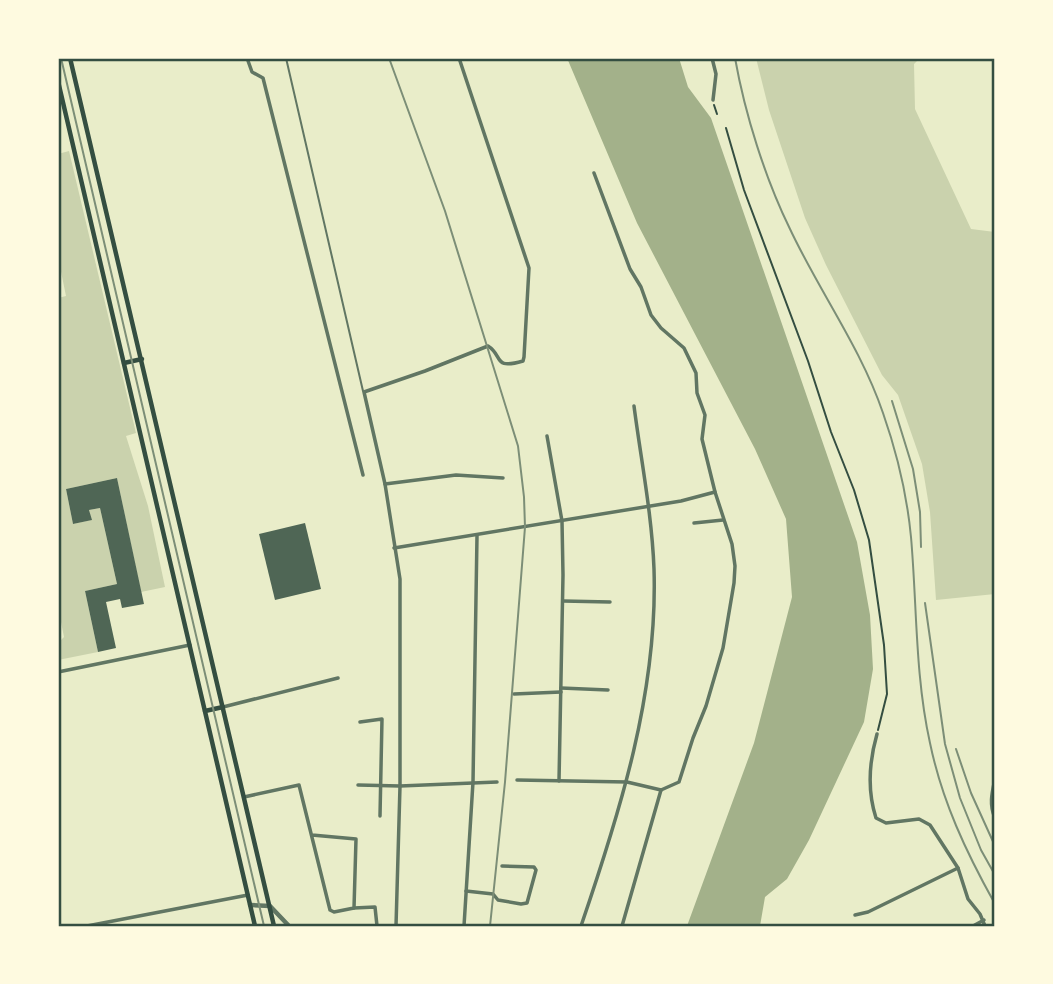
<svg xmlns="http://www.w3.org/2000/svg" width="1053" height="984" font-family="'Source Sans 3',sans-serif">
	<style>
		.green { fill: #cad2ad }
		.water { fill: #a3b18a }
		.building { fill: #4f6655 }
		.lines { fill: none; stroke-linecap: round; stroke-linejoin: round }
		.path { stroke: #344e41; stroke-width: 2 }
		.service { stroke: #617663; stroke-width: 2 }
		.minor { stroke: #617663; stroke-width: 3.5 }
		.tertiary { stroke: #617663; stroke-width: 4.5 }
		.secondary { stroke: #344e41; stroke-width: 4.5 }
		.tram { stroke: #7c8e77; stroke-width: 2 }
		.rail { stroke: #7c8e77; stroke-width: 2 }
		.neatline { fill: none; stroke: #344e41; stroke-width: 2.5 }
	</style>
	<rect width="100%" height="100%" fill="#e9edc9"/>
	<g class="green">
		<polygon points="756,58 920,58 914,64 915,109 971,229 995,232 995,594 936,600 930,512 922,464 898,395 882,375 826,265 805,218 769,110"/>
		<polygon points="69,151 136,433 126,436 148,506 165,587 141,592 117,478 66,489 73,524 91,520 89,510 100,508 117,584 85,591 98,652 58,660 58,643 64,637 58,607 58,298 66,296 58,257 58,154"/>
	</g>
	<polygon class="water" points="567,58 679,58 688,87 711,118 857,542 870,615 873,669 864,722 809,840 787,879 765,897 760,926 687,926 754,743 792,597 786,519 755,449 637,223"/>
	<g class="building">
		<polygon points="117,478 144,604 122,608 120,599 106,602 116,648 98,652 85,591 117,584 100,508 89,510 92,520 73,524 66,489"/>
		<polygon points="305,523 321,589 275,600 259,534"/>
	</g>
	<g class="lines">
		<g class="path">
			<polyline points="714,105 717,114"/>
			<polyline points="726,128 744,190 808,361 831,432 854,490 869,540 884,645 887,694 878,730"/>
		</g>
		<polyline class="service" points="286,58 363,391"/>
		<g class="minor">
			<polyline points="247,58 252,72 263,78 363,475"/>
			<polyline points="712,58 716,74 713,100"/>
			<polyline points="594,173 630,269 641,287 651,315 661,328 684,348 696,373 697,393 705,415 702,439 715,492 732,544 735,566 734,583 723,648 706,706 693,738 679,782 661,790"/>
			<polyline points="547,436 562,521 563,575 559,781"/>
			<polyline points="385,484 456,475 503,478"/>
			<polyline points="694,523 723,520"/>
			<polyline points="394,548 681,501 715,492"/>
			<polyline points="563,601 610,602"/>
			<polyline points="58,672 190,645"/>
			<polyline points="561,688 608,690"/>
			<polyline points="514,694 561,692"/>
			<polyline points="223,707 338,678"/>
			<polyline points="360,722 382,719 380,816"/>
			<path d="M877 734C869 762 867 790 876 818L886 823 919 819 930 825 958 868 968 899 980 914 985 926"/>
			<polyline points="517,780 627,782 661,790"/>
			<polyline points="358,785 400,786 497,782"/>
			<polyline points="244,797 299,785 329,906 330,910 334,912 354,908 356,839 312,835"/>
			<polyline points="466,891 493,894 498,900 521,904 527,903 536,870 534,867 502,866"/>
			<polyline points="354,908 375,907 377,926"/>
			<polyline points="855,915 868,912 958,868"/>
			<polyline points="87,926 248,895"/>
			<path d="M396 926 400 786V579L385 484 364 392 425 371 488 346C504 356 492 370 523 361L524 357 529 268 459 58"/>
			<polyline points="464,926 473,782 477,536"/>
			<path d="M581 926C620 812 658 692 654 569 652 515 641 460 634 406"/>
			<polyline points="622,926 661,790"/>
			<polyline points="973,926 984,920"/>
		</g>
		<g class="tertiary">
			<path d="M995 781C992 795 990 804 995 817"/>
			<polyline points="250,905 270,906 289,926"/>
		</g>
		<g class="secondary">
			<polyline points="70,58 274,926"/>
			<polyline points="58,81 255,926"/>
			<polyline points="124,363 142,359"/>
			<polyline points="205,711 223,707"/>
		</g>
		<polyline class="tram" points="61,58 264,926"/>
		<g class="rail">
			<polyline points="389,58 445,211 518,446 524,497 525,527 505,782 490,926"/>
			<path d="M735 58C745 114 765 178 790 229 819 291 861 348 883 413 897 453 907 495 911 537 917 605 915 676 930 743 942 801 966 852 995 904"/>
			<polyline points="892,401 913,469 920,512 921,547"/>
			<polyline points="925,603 945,744 960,798 981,850 995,875"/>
			<polyline points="956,749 971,793 995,846"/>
		</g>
	</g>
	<rect width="1053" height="984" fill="none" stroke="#fefae0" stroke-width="119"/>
	<rect x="60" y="60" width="933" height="865" class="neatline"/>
</svg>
